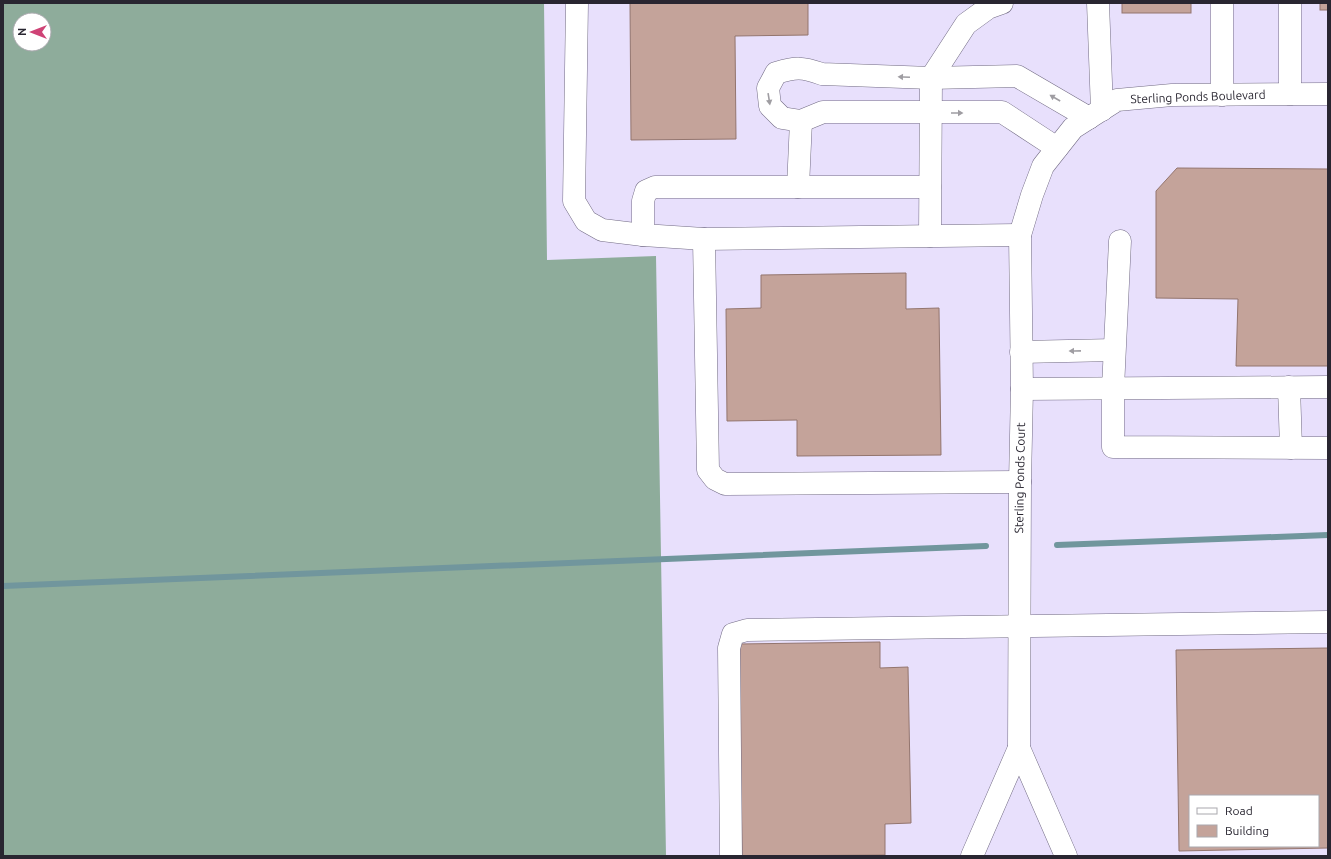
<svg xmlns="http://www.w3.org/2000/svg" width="1331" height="859" font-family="Ubuntu,sans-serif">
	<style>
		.forest { fill: #8eac9b; fill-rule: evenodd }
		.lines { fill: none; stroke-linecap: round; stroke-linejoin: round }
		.stream { stroke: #71969d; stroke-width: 6 }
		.building { fill: #c4a39a; stroke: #93756e; fill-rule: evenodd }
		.minor-casing { stroke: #726b84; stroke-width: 23 }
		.minor { stroke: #fff; stroke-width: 22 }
		.oneway { fill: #9f9da2 }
		.labels { text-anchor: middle; stroke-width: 3; stroke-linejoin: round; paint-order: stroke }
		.street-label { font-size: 12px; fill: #292631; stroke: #fff }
	</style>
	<rect width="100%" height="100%" fill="#e8e0fc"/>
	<path class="forest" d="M3 3H544L547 260 656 256 666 856H3ZM20 20H44V44H20Z"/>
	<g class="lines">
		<g class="stream">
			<polyline points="1057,545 1328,535"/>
			<polyline points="3,586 986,546"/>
		</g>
	</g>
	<g class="building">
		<polygon points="630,3 808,3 808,35 735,36 736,139 631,140"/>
		<rect x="1122" y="3" width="69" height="10"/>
		<rect x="1320" y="3" width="8" height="7"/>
		<polygon points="1177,168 1328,169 1328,366 1236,366 1238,299 1156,298 1156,191"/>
		<polygon points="906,273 906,309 939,308 941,455 797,456 797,420 727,421 726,309 761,308 761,275"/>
		<polygon points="880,642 880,668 908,667 911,823 885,824 885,855 742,856 739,644"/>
		<path d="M1328 648V848L1179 851 1176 650ZM1190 796H1318V846H1190Z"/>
	</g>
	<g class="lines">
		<g class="minor-casing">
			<g id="minor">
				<polyline points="577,3 574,201 586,221 602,230 643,235 704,239 1020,235"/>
				<polyline points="1098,3 1102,110"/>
				<polyline points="1222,3 1222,95"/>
				<polyline points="1290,94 1290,3"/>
				<path d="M1057 148 1002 112H823L801 121 782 118 770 106 768 88 776 73C796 67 802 67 822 74L931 78 1017 76 1089 118"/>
				<polyline points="798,187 801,121"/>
				<polyline points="643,235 643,201 646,191 655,187 930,187"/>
				<polyline points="930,236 931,78 966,24 988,8 1002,3"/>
				<polyline points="704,239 708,470 715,479 725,484 1020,482"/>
				<polyline points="1120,241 1113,388 1113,447 1328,448"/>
				<polyline points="1021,352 1114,350"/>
				<polyline points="1289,387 1291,448"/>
				<polyline points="1022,389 1328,387"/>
				<polyline points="731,856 729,648 733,634 747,630 1328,622"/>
				<polyline points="972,856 1019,748"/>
				<polyline points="1066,856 1019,748 1020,482 1022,389 1020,235 1032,195 1043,166 1073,128 1117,100 1172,95 1328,94"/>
			</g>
		</g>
		<use href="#minor" class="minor"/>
	</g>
	<defs><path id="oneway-solid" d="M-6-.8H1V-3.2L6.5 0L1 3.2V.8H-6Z"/></defs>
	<g class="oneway">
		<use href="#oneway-solid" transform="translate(904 77) rotate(-178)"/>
		<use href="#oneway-solid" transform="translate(1055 98) rotate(-150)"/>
		<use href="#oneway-solid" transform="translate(769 99) rotate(81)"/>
		<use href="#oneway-solid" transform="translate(957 113)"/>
		<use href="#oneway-solid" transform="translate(1075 351) rotate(179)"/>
	</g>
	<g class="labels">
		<g class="street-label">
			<text transform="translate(1198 97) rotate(-2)" y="4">Sterling Ponds Boulevard</text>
			<text transform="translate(1020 478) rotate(-89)" y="4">Sterling Ponds Court</text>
		</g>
	</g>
	<rect width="1331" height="859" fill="none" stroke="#292631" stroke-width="8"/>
	<rect x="1189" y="795" width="130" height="52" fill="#ffffff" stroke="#a9a8ad"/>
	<rect x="1197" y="808" width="20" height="6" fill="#ffffff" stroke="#a9a8ad"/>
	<text x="1225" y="815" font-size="12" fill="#292631">Road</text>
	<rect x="1197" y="825" width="20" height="12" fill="#c4a39a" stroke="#a9a8ad"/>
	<text x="1225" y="835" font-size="12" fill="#292631">Building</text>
	<g transform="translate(32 32) rotate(270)"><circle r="19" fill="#ffffff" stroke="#a9a8ad"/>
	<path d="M0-3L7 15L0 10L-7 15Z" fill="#cf4376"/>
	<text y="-6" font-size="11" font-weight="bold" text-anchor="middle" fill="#292631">N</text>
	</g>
</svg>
